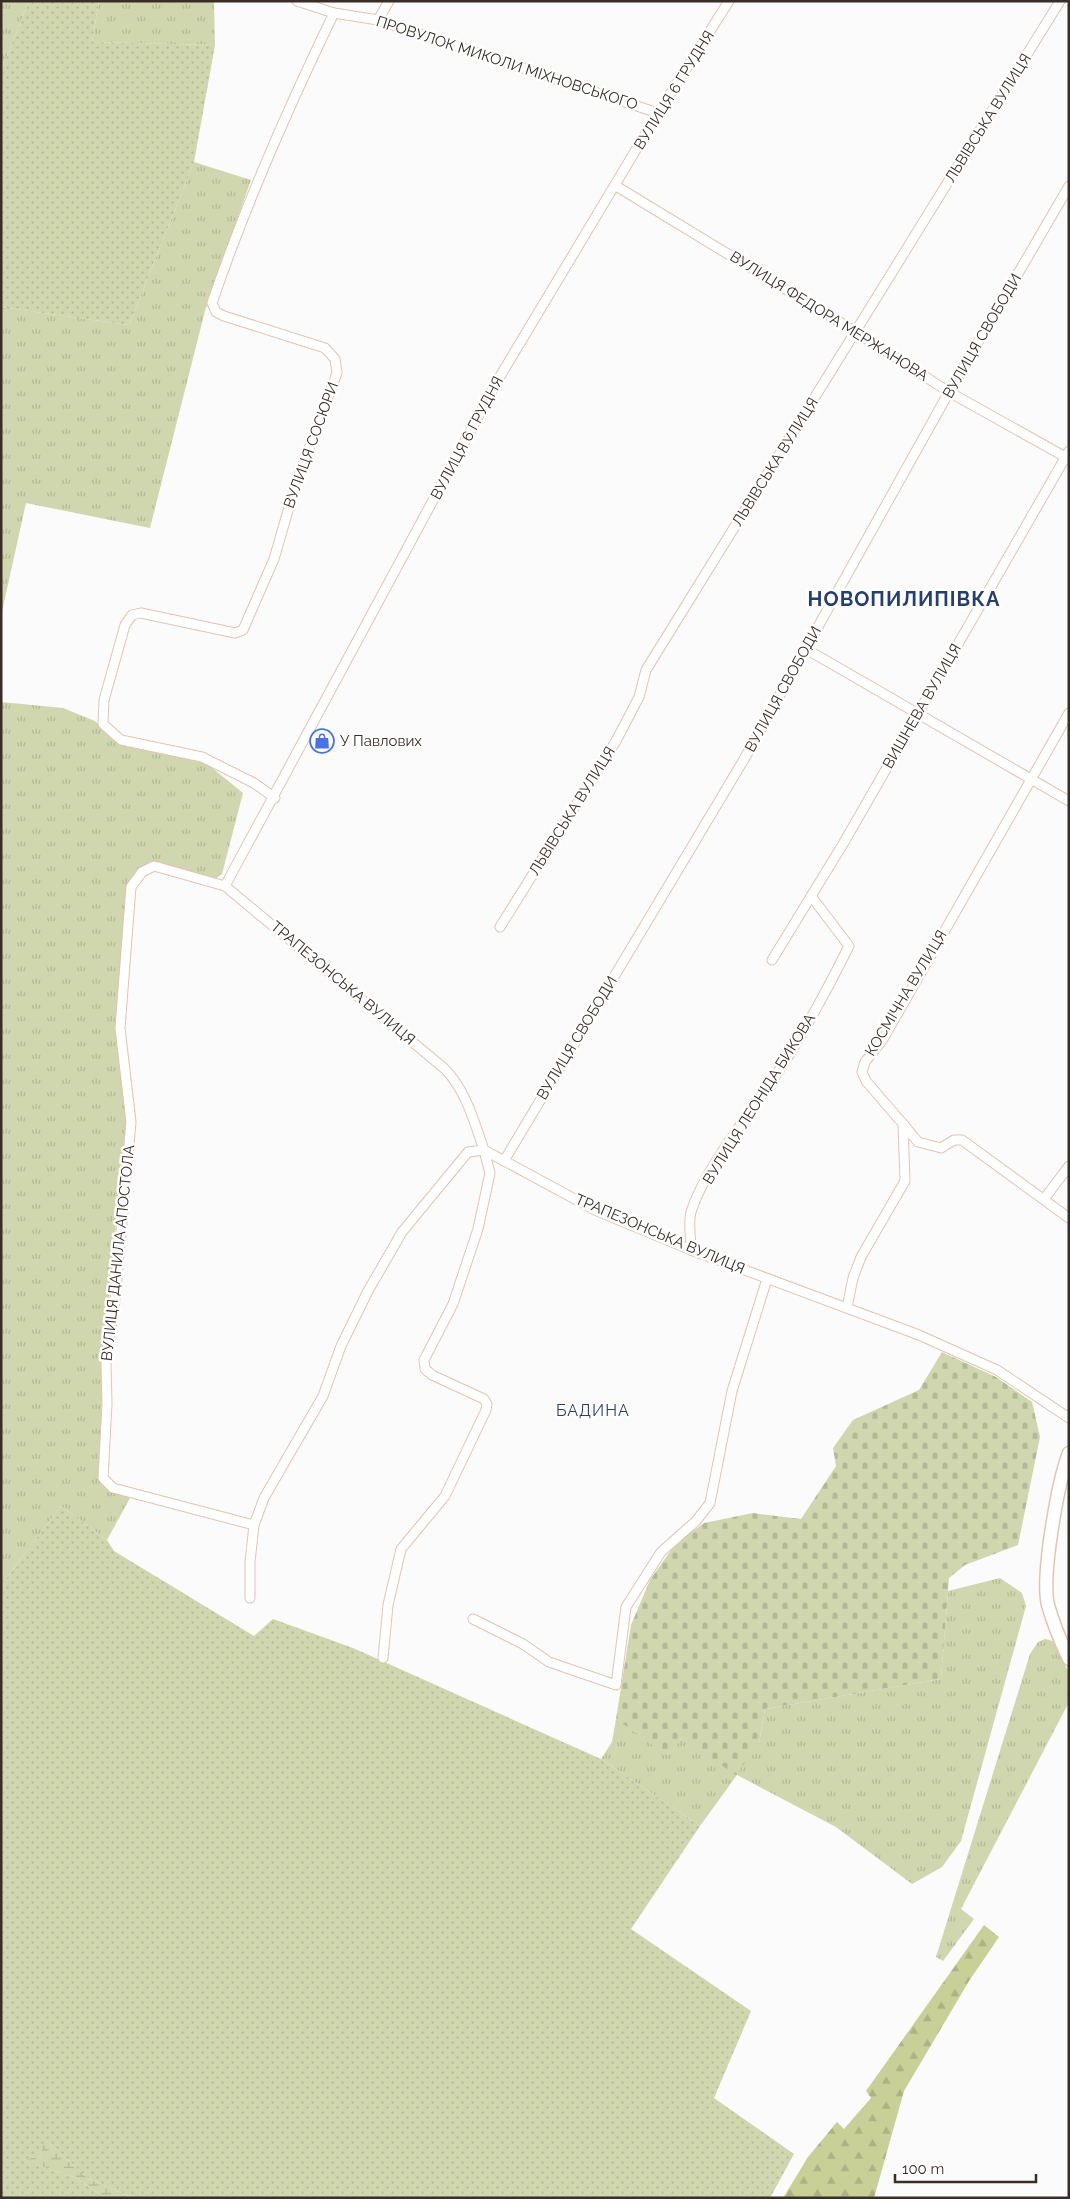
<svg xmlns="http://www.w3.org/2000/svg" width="1070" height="2199" font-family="Raleway,sans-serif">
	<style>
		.grass { fill: url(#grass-tufts) }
		.forest { fill: url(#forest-firs) }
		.wetland { fill: url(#wetland-marsh) }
		.cemetery { fill: url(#cemetery-stones) }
		.garden { fill: url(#garden-dots) }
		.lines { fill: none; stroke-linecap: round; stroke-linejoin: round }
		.street-casing { stroke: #e3c4b1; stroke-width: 11 }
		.secondary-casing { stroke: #e3c4b1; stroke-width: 15 }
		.street { stroke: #fff; stroke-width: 9 }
		.secondary { stroke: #fff; stroke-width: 12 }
		.labels { text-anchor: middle; stroke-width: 5; stroke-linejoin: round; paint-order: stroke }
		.street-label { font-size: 15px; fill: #392d26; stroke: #fff }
		.poi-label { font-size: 15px; fill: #392d26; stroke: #fff; text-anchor: start }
		.neighbourhood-label { font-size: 16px; letter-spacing: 1px; fill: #263d75; stroke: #fff }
		.district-label { font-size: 20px; font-weight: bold; letter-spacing: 1px; fill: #263d75; stroke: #fff }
	</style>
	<defs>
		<pattern id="grass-tufts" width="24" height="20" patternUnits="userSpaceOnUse" patternTransform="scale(1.25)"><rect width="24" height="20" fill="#d0d6ae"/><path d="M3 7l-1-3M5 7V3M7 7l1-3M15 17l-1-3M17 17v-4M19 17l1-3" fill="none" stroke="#b3b896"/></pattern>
		<pattern id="forest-firs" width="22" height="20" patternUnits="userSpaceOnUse" patternTransform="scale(1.25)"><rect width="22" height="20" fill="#c8cf97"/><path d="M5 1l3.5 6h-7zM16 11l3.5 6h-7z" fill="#adb282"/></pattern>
		<pattern id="wetland-marsh" width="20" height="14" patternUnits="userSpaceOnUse" patternTransform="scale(1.25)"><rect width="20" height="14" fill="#d0d6ae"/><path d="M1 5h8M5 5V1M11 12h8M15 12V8" fill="none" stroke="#b3b896"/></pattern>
		<pattern id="cemetery-stones" width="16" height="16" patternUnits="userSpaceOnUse" patternTransform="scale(1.25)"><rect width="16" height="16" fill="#d0d6ae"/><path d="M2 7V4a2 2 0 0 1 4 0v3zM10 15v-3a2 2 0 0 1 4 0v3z" fill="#b3b896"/></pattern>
		<pattern id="garden-dots" width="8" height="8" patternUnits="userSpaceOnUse" patternTransform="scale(1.25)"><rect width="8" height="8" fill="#d0d6ae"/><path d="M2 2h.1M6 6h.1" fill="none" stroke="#b3b896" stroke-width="1.8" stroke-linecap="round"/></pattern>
	</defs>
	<rect width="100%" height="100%" fill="#fbfbfb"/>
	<g class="grass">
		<polygon points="1,1 29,1 1,71"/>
		<polygon points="99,1 214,1 215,45 92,42"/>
		<polygon points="194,162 251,180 205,311 150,528 26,503 1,616 1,307 129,325"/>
		<polygon points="1,702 63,708 95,721 119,744 206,763 243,793 222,874 214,880 155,863 129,885 115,1026 128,1122 122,1161 102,1371 101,1479 111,1489 130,1498 107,1540 61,1506 1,1585"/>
		<polygon points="1000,1578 1022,1593 1026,1606 961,1841 942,1867 912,1884 836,1827 737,1775 700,1826 601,1759 612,1742 616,1719 668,1755 682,1738 759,1743 765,1709 941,1679 948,1591"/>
		<polygon points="1045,1639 1053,1641 1069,1673 1069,1702 961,1909 974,1919 943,1961 936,1957 1030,1654 1038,1642"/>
	</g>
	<polygon class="forest" points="984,1925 999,1937 969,1981 904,2091 874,2198 783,2198 808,2157 837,2122 844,2129 871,2098 866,2091"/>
	<polygon class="wetland" points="44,2139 88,2178 133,2198 106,2198 74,2177 22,2160 40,2156"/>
	<polygon class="cemetery" points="942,1352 996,1377 1032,1402 1040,1437 1018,1545 965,1565 949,1578 941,1679 765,1709 759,1743 736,1775 682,1738 668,1756 616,1719 631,1625 650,1580 676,1543 704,1523 753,1513 801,1519 836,1466 833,1448 853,1420 919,1390"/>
	<g class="garden">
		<polygon points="29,1 99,1 92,42 215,45 194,162 129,325 1,307 1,71"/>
		<polygon points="61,1506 107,1540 114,1551 254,1636 273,1619 353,1648 601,1759 700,1826 631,1929 751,2011 714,2098 794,2154 770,2198 133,2198 88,2178 45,2140 40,2156 23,2160 74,2177 106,2198 1,2198 1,1585"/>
	</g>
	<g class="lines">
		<g class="street-casing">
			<g id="street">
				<polyline points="297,1 334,13 378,20 658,113"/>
				<polyline points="378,20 389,1"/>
				<polyline points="616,186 856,332 949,392 1069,459"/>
				<polyline points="806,649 1069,801"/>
				<path d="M275 798 254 783 202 757 121 740 103 724 104 700 125 625 132 615 141 613 235 633 243 630 274 559 296 483 337 373 335 359 325 348 224 316 216 312 212 303C246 203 288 108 334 13"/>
				<polyline points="225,886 499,378 658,113 729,1"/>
				<polyline points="500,927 616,741 639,697 646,670 1060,1"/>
				<polyline points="772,960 843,844 1069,451"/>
				<polyline points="903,1124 918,1142 941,1148 954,1140 962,1140 1069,1218"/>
				<polyline points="504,1161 743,761 949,392 1069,186"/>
				<polyline points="1044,1199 1069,1166"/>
				<path d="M691 1250C691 1239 688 1222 691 1212 706 1165 755 1108 782 1066 807 1028 829 986 849 946L811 896"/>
				<polyline points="847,1307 853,1278 861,1257 905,1181 903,1124 866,1081 862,1072 865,1062 883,1039 1069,713"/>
				<path d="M254 1525 113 1488 103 1478 107 1404 106 1363 115 1300 131 1122 120 1028 131 887 142 872 154 866 225 886 445 1069C466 1091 474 1121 484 1150L597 1211 691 1250 919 1335 997 1370 1069 1418"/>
				<polyline points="250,1598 250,1562 254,1525 264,1498 323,1396 341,1346 368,1291 402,1232 468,1152 484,1150 490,1173 478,1229 453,1304 424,1360 425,1369 432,1375 484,1399 487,1404 486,1410 445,1496 401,1549 388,1605 383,1658"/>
				<polyline points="473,1619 523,1644 549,1662 616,1685 626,1607 661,1552 696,1521 710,1503 732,1391 767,1279"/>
			</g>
		</g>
		<g class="secondary-casing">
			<path id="secondary" d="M1069 1453C1058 1482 1041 1576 1048 1605 1053 1623 1061 1642 1069 1659"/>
		</g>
		<use href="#street" class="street"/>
		<use href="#secondary" class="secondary"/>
	</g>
	<defs>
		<g id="shop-ring" transform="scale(1.25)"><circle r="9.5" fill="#fff" stroke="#4673e5" stroke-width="1.5"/><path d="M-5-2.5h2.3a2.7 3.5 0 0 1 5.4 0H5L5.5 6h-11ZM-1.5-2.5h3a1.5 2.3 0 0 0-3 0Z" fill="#4673e5"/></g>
	</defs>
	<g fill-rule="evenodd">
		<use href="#shop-ring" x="322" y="741"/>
	</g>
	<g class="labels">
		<g class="street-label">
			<text transform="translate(507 63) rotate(18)" y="5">ПРОВУЛОК МИКОЛИ МІХНОВСЬКОГО</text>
			<text transform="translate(674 90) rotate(-58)" y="5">ВУЛИЦЯ 6 ГРУДНЯ</text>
			<text transform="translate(988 118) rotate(-58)" y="5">ЛЬВІВСЬКА ВУЛИЦЯ</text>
			<text transform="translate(829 316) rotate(32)" y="5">ВУЛИЦЯ ФЕДОРА МЕРЖАНОВА</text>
			<text transform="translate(982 336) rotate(-60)" y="5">ВУЛИЦЯ СВОБОДИ</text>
			<text transform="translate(467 438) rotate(-62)" y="5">ВУЛИЦЯ 6 ГРУДНЯ</text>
			<text transform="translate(311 445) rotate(-70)" y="5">ВУЛИЦЯ СОСЮРИ</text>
			<text transform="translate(775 462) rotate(-58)" y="5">ЛЬВІВСЬКА ВУЛИЦЯ</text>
			<text transform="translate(783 689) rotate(-61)" y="5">ВУЛИЦЯ СВОБОДИ</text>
			<text transform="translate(922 706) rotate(-60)" y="5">ВИШНЕВА ВУЛИЦЯ</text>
			<text transform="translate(572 811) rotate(-58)" y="5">ЛЬВІВСЬКА ВУЛИЦЯ</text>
			<text transform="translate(343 983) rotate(40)" y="5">ТРАПЕЗОНСЬКА ВУЛИЦЯ</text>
			<text transform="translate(906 993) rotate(-59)" y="5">КОСМІЧНА ВУЛИЦЯ</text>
			<text transform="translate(577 1038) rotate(-59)" y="5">ВУЛИЦЯ СВОБОДИ</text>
			<text transform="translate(759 1099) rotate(-58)" y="5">ВУЛИЦЯ ЛЕОНІДА БИКОВА</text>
			<text transform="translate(660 1234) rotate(23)" y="5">ТРАПЕЗОНСЬКА ВУЛИЦЯ</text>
			<text transform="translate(118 1253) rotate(-84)" y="5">ВУЛИЦЯ ДАНИЛА АПОСТОЛА</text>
		</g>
		<g class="poi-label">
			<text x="340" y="746">У Павлових</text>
		</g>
		<g class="neighbourhood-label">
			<text x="593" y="1416">БАДИНА</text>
		</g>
		<g class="district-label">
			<text x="904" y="606">НОВОПИЛИПІВКА</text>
		</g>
	</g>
	<rect width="1070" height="2199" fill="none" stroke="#392d26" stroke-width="5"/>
	<path d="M895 2174v8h141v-8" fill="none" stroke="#392d26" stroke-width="2.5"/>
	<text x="902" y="2174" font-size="15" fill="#392d26" stroke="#ffffff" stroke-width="4" paint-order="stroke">100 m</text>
</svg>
